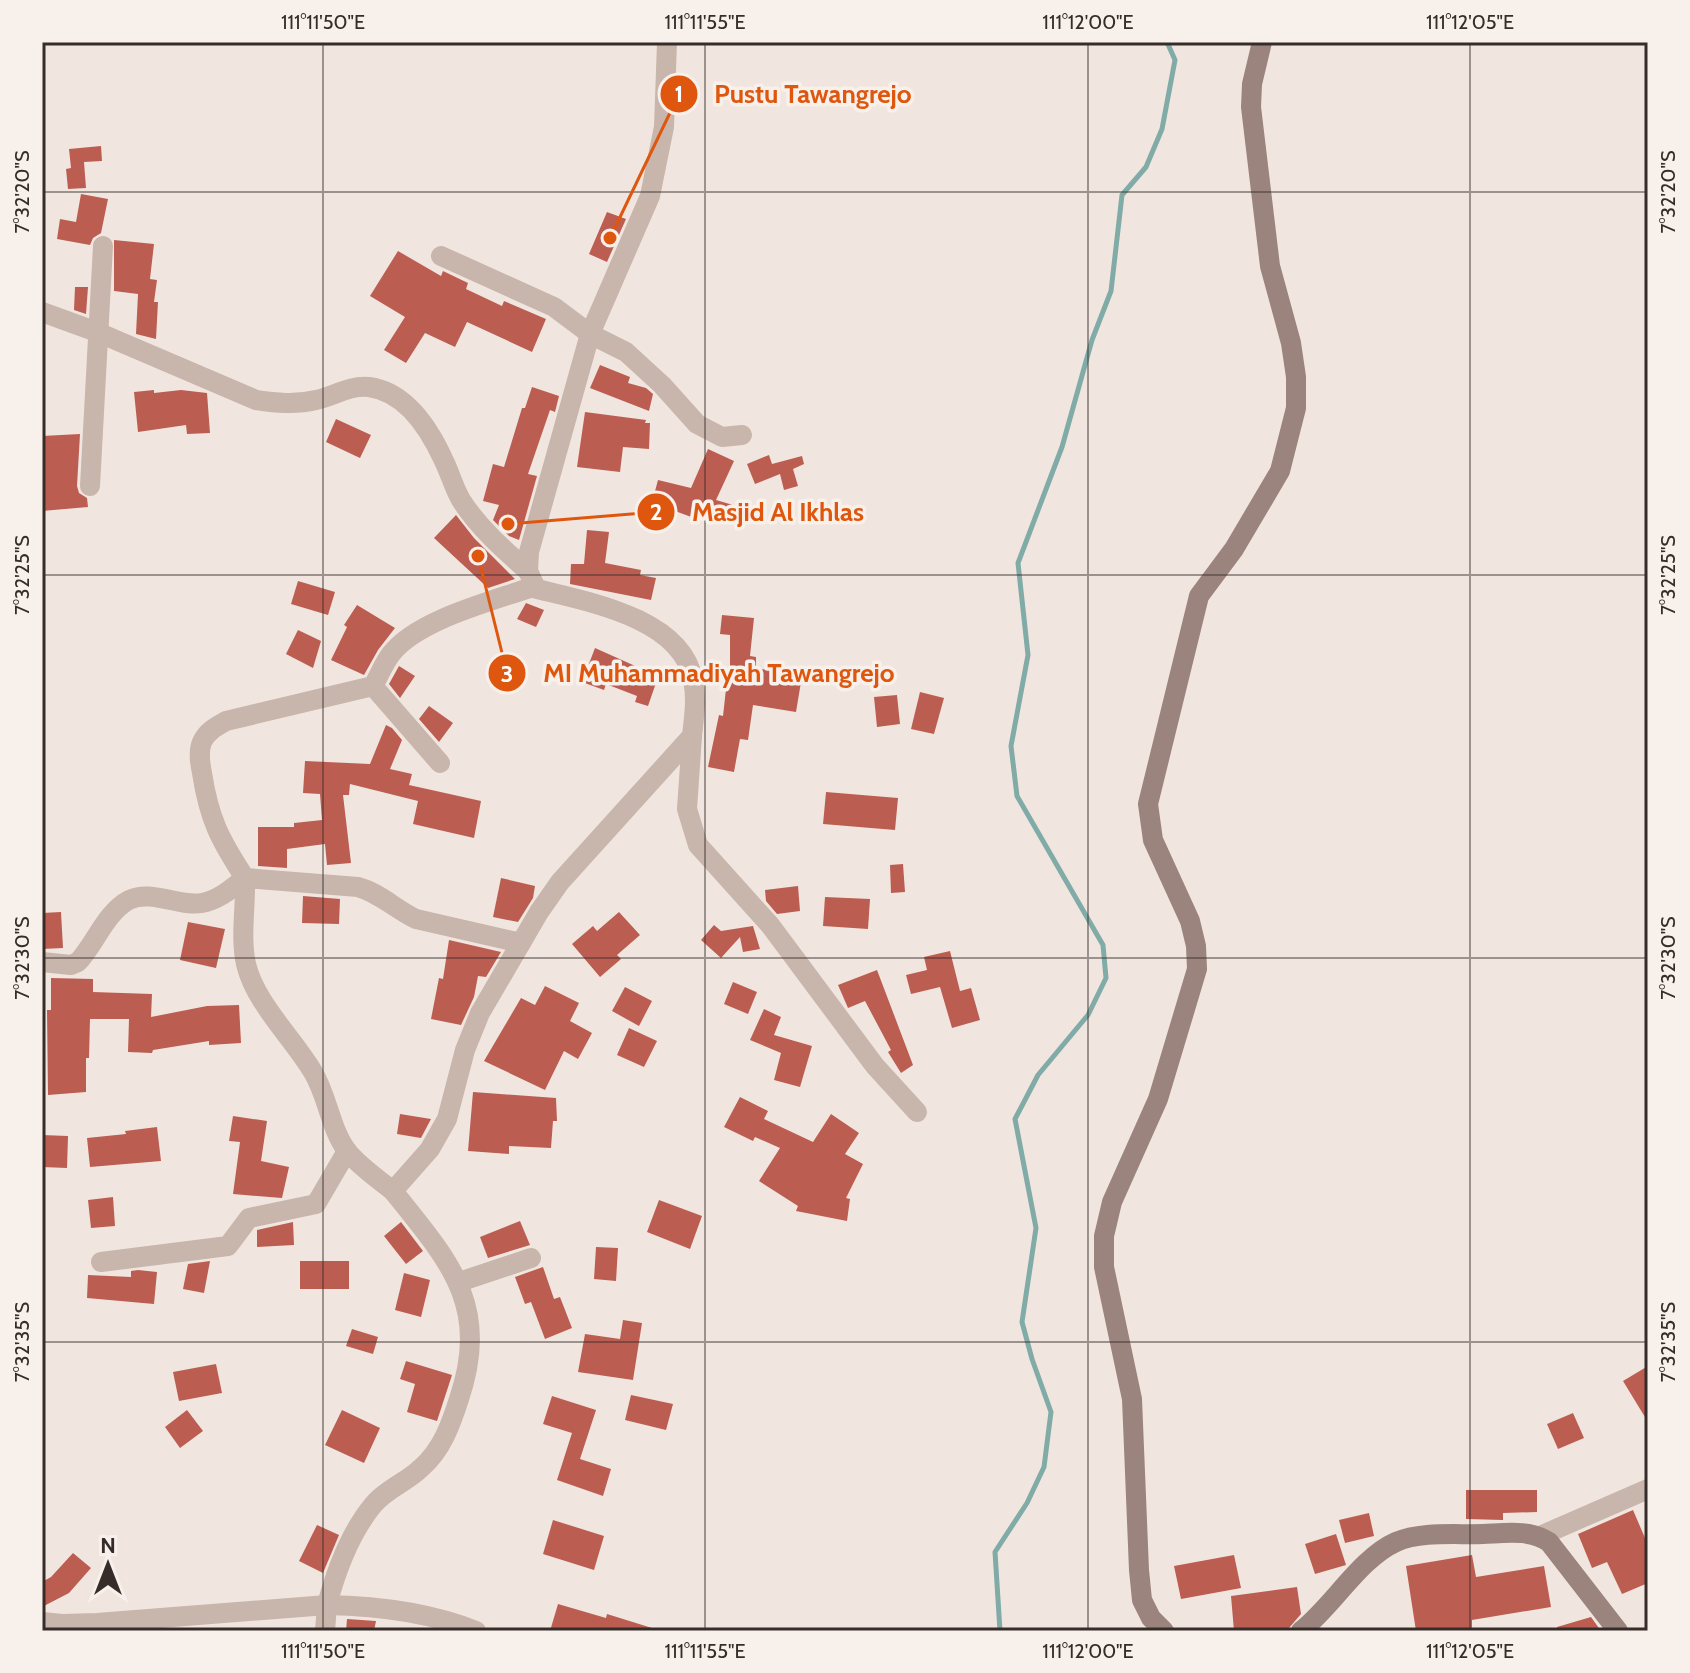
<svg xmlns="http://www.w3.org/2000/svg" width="1690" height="1673" font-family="Cabin,sans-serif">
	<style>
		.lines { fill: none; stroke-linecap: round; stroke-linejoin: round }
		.stream { stroke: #80aba7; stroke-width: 5 }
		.building { fill: #bc5d51 }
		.minor { stroke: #c8b5ab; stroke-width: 20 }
		.secondary { stroke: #9b847d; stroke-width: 20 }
		.ticks { fill: none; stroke: #362c2a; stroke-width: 2; stroke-opacity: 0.45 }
		.leader { fill: none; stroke: #df570e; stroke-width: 3 }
		.callout-dot { fill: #df570e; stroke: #f8f0eb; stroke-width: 3 }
		.mark-label { font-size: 24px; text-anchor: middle; font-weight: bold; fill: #fff }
		.callout-label { font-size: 26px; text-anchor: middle; font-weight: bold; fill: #df570e; stroke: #f8f0eb; stroke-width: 7; stroke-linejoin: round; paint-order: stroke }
		.neatline { fill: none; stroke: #362c2a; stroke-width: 3 }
		.ticks-label { font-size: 20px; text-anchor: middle; fill: #362c2a }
	</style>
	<rect width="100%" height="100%" fill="#f1e6df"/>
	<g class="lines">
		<polyline class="stream" points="1000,1631 995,1552 1027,1503 1044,1467 1051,1412 1032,1359 1022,1322 1036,1228 1015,1119 1038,1075 1088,1015 1106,978 1103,945 1017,796 1011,746 1028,655 1018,563 1062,447 1092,340 1111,291 1122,195 1146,167 1162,129 1175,60 1167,42"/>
	</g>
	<g class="building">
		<polygon points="101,146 102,161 84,162 86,188 68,189 66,169 71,168 69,149"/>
		<polygon points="81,194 108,199 101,233 93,238 90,245 57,239 60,219 76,222"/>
		<polygon points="607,212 626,219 607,262 589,254"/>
		<polygon points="114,240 154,244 150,279 157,280 154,302 158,302 156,339 136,334 138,294 114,291"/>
		<polygon points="398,251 441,276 443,271 468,283 466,289 502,306 504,301 546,319 532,352 467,322 455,347 425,333 406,363 384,350 405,317 370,296"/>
		<polygon points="75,287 88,287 86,314 74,310"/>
		<polygon points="600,365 630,377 628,383 646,388 653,394 649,411 590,388"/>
		<polygon points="532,387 559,396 555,412 550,410 528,474 537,476 519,540 509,536 493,520 499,505 483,501 493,464 504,467 522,408 525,408"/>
		<polygon points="154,390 154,393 181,390 207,393 210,433 187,434 186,425 138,432 134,392"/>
		<polygon points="585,412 646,420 645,423 650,423 649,449 623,447 620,472 577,467"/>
		<polygon points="336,419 371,435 360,458 326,442"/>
		<polygon points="80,434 77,486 79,493 87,498 88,507 42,511 42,436"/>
		<polygon points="708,449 734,461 716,500 733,505 729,520 697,510 694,518 675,511 674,513 651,506 658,480 691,488"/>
		<polygon points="769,455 772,464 802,456 804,464 793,469 798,486 784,490 780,474 755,484 747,464"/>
		<polygon points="456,515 474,538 515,579 488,588 434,538"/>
		<polygon points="587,530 609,532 605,563 641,570 640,575 656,578 651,600 570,584 571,564 584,564"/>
		<polygon points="298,581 335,592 328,615 291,604"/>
		<polygon points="526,603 544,610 536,627 517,619"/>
		<polygon points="357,605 395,628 378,650 364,675 331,660 347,627 344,625"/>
		<polygon points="722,615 754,618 750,656 756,657 756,668 802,676 796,712 753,705 748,740 740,739 734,772 708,767 719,715 723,716 727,680 730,680 730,635 720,634"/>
		<polygon points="298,630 321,641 313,668 286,654"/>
		<polygon points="595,648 642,669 640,674 657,680 648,706 635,702 637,696 606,684 604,690 582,682"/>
		<polygon points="399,666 415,676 400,698 389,684"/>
		<polygon points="920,692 944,698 934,734 911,729"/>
		<polygon points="897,695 900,724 877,727 874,697"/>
		<polygon points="429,706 453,723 439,742 419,719"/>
		<polygon points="386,725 392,728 402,740 390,769 412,774 409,785 481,801 474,838 413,824 418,801 350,784 349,795 343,795 351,863 327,865 325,844 287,849 287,868 258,866 258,827 294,827 294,823 322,820 320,794 303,793 305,761 370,764"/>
		<polygon points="826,792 898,798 895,830 823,824"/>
		<polygon points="903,864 905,892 891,893 890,865"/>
		<polygon points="501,878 535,886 533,898 518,922 493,917"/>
		<polygon points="798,886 800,911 777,914 766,901 765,890"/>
		<polygon points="303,896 340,899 339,924 302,923"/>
		<polygon points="825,897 870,899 868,929 823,926"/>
		<polygon points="61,912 63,948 42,949 42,913"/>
		<polygon points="619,912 640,935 617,955 621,959 600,977 572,944 593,926 597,931"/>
		<polygon points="188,922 225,929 216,968 180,960"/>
		<polygon points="714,925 721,931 753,926 760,949 743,952 740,937 721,958 701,940"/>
		<polygon points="449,940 501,952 486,977 478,976 474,997 461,1025 431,1019 439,978 443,979"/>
		<polygon points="950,951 960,991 971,988 980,1020 952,1028 940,987 911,994 906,975 927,970 924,957"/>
		<polygon points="877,970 913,1065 901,1073 888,1052 891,1050 865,1001 848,1008 838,985"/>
		<polygon points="51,978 93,979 93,992 152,994 151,1017 207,1006 239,1005 241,1043 209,1045 209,1041 153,1050 152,1053 128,1052 129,1019 90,1019 89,1058 86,1058 86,1092 48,1095 47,1010 51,1010"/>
		<polygon points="733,982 757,992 748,1014 724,1004"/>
		<polygon points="545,986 579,1003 570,1021 592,1033 578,1059 564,1051 545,1090 484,1061 521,998 535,1005"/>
		<polygon points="625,987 652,1001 639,1026 612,1011"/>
		<polygon points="764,1009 781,1017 774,1035 812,1046 800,1087 774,1080 781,1053 750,1040"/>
		<polygon points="629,1028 657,1041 644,1067 617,1055"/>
		<polygon points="473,1092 556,1098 557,1121 553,1121 551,1148 509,1146 509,1154 468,1151"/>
		<polygon points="740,1097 768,1111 764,1119 813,1142 831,1114 859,1133 845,1154 863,1164 846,1198 850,1199 847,1221 796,1211 798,1206 759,1181 780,1148 755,1137 753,1141 724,1127"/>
		<polygon points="400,1114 431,1119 421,1138 397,1134"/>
		<polygon points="233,1116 267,1121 261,1161 289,1167 282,1198 233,1194 240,1142 229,1141"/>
		<polygon points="157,1127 161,1161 90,1167 87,1138 126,1134 125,1131"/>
		<polygon points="42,1135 68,1136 67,1168 42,1167"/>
		<polygon points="113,1197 115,1226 91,1228 88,1200"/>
		<polygon points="659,1200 702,1216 690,1249 647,1232"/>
		<polygon points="520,1221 530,1245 488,1258 480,1237"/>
		<polygon points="293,1222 294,1245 257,1247 257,1230"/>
		<polygon points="401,1222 423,1251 406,1264 384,1236"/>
		<polygon points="596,1247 618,1248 616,1281 594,1279"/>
		<polygon points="210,1261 204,1293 183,1289 188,1264"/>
		<rect x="300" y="1261" width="49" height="28"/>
		<polygon points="543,1267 554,1299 560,1297 572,1328 545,1339 531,1302 525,1304 515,1277"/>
		<polygon points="138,1270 157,1272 154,1304 87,1298 88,1275 131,1277 131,1271"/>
		<polygon points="404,1273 430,1280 421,1317 395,1310"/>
		<polygon points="623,1320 642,1323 633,1380 578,1372 585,1334 620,1339"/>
		<polygon points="352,1329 378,1337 373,1354 346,1346"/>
		<polygon points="406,1361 452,1375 437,1421 407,1412 415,1384 400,1379"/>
		<polygon points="216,1364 222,1393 179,1401 173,1372"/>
		<polygon points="1648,1366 1648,1422 1623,1381"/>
		<polygon points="631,1395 673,1404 666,1430 625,1420"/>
		<polygon points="552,1396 596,1410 580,1459 611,1469 603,1496 557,1480 572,1433 543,1424"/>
		<polygon points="187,1410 203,1431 180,1448 165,1427"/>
		<polygon points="342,1410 380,1428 364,1463 325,1445"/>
		<polygon points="1573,1413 1584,1438 1558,1449 1547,1424"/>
		<polygon points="1466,1490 1537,1490 1537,1512 1503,1513 1503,1520 1466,1519"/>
		<polygon points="1633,1510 1648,1545 1648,1583 1622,1594 1607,1562 1592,1568 1578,1534"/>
		<polygon points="1369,1513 1374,1536 1345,1543 1339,1520"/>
		<polygon points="553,1520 604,1536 594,1570 543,1554"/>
		<polygon points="317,1525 339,1535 323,1573 299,1561"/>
		<polygon points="1336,1534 1346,1565 1315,1574 1305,1544"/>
		<polygon points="73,1553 91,1568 69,1593 42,1607 42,1582 51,1577"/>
		<polygon points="1234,1555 1241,1588 1181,1599 1174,1566"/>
		<polygon points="1472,1555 1476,1577 1544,1566 1551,1607 1472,1620 1472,1631 1416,1631 1406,1566"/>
		<polygon points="1297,1587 1301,1614 1289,1628 1234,1631 1231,1596"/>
		<polygon points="558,1604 606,1618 607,1614 652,1628 651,1631 550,1631"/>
		<polygon points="1591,1617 1601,1631 1558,1631 1557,1627"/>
		<polygon points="347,1619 376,1621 374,1631 346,1631"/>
	</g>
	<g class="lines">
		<g class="minor">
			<polyline points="441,256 554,307 590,334 626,352 662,385 697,424 722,437 742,435"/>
			<path d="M42 312 97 332 256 400C276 403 295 405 316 400 335 396 349 385 369 387 406 392 430 430 444 461 450 473 454 488 461 500 478 527 504 550 528 571"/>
			<polyline points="90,486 103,246"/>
			<polyline points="373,686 440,763"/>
			<polyline points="692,736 687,809 698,845 770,925 875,1066 917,1112"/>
			<path d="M245 878C246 906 240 937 246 964 255 1003 293 1038 313 1072 328 1097 330 1128 347 1151 360 1167 377 1178 393 1191"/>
			<path d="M521 943 416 919C395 909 380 893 358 887L245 878C220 840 209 819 202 773 200 763 198 752 202 742 207 731 217 726 226 721L373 686C379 676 384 663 391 654 418 619 494 601 535 586"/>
			<path d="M42 962 71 965 78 962C95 944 106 912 129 900 151 889 179 907 202 903 219 900 232 888 245 878"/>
			<polyline points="101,1262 228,1246 249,1218 316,1204 347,1151"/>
			<polyline points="459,1282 531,1258"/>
			<polyline points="1540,1536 1648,1489"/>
			<polyline points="42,1622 62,1624 97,1623 327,1605 325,1631"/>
			<path d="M476 1631C429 1612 378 1606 327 1605 336 1571 350 1533 373 1505 386 1489 407 1482 421 1468 442 1450 451 1424 459 1399 491 1304 448 1260 393 1191L430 1149 447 1119 465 1050 480 1013 539 912 560 882 692 736C694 717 697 699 693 680 682 617 584 601 533 588L535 586 528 571 529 552 590 334 650 196 664 127 667 42"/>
		</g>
		<g class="secondary">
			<polyline points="1164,1631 1151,1618 1142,1600 1139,1570 1132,1399 1104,1267 1104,1236 1112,1202 1158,1099 1197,969 1196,946 1190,921 1153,840 1148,804 1199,596 1234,549 1280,471 1296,408 1296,377 1291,343 1270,266 1251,107 1252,84 1262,42"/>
			<path d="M1301 1631C1333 1606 1360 1558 1396 1542 1421 1531 1456 1535 1483 1534 1506 1533 1529 1529 1549 1542L1618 1631"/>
		</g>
	</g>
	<path class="ticks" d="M323 42V1631M705 42V1631M1088 42V1631M1470 42V1631M42 192H1648M42 575H1648M42 958H1648M42 1342H1648"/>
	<path class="leader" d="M610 238L679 94M508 524L656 512M478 556L507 673"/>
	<g class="callout-dot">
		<circle cx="610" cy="238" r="8"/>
		<circle cx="508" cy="524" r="8"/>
		<circle cx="478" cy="556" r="8"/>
		<circle cx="679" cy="94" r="20"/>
		<circle cx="656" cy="512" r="20"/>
		<circle cx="507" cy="673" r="20"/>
	</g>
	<g class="mark-label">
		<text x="679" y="102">1</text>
		<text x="656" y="520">2</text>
		<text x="507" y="682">3</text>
	</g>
	<g class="callout-label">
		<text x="813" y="103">Pustu Tawangrejo</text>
		<text x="778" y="521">Masjid Al Ikhlas</text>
		<text x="719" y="682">MI Muhammadiyah Tawangrejo</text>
	</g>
	<rect width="1690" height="1673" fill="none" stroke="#f8f0eb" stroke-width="88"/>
	<g transform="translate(108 1565)" stroke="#f8f0eb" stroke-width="6" paint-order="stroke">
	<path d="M0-6L14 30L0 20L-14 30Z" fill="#362c2a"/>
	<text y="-12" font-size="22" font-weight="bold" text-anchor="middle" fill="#362c2a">N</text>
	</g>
	<rect x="44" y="44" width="1602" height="1585" class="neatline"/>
	<g class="ticks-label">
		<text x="323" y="29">111°11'50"E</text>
		<text x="705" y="29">111°11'55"E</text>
		<text x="1088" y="29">111°12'00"E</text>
		<text x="1470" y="29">111°12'05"E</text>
		<text transform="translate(22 192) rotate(-90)" y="7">7°32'20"S</text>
		<text transform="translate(1668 192) rotate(-90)" y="7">7°32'20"S</text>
		<text transform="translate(22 575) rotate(-90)" y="7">7°32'25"S</text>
		<text transform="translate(1668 575) rotate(-90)" y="7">7°32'25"S</text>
		<text transform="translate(22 958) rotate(-90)" y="7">7°32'30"S</text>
		<text transform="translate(1668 958) rotate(-90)" y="7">7°32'30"S</text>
		<text transform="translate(22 1342) rotate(-90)" y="7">7°32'35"S</text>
		<text transform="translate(1668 1342) rotate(-90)" y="7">7°32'35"S</text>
		<text x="323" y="1658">111°11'50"E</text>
		<text x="705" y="1658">111°11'55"E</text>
		<text x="1088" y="1658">111°12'00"E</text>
		<text x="1470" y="1658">111°12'05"E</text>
	</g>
</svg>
